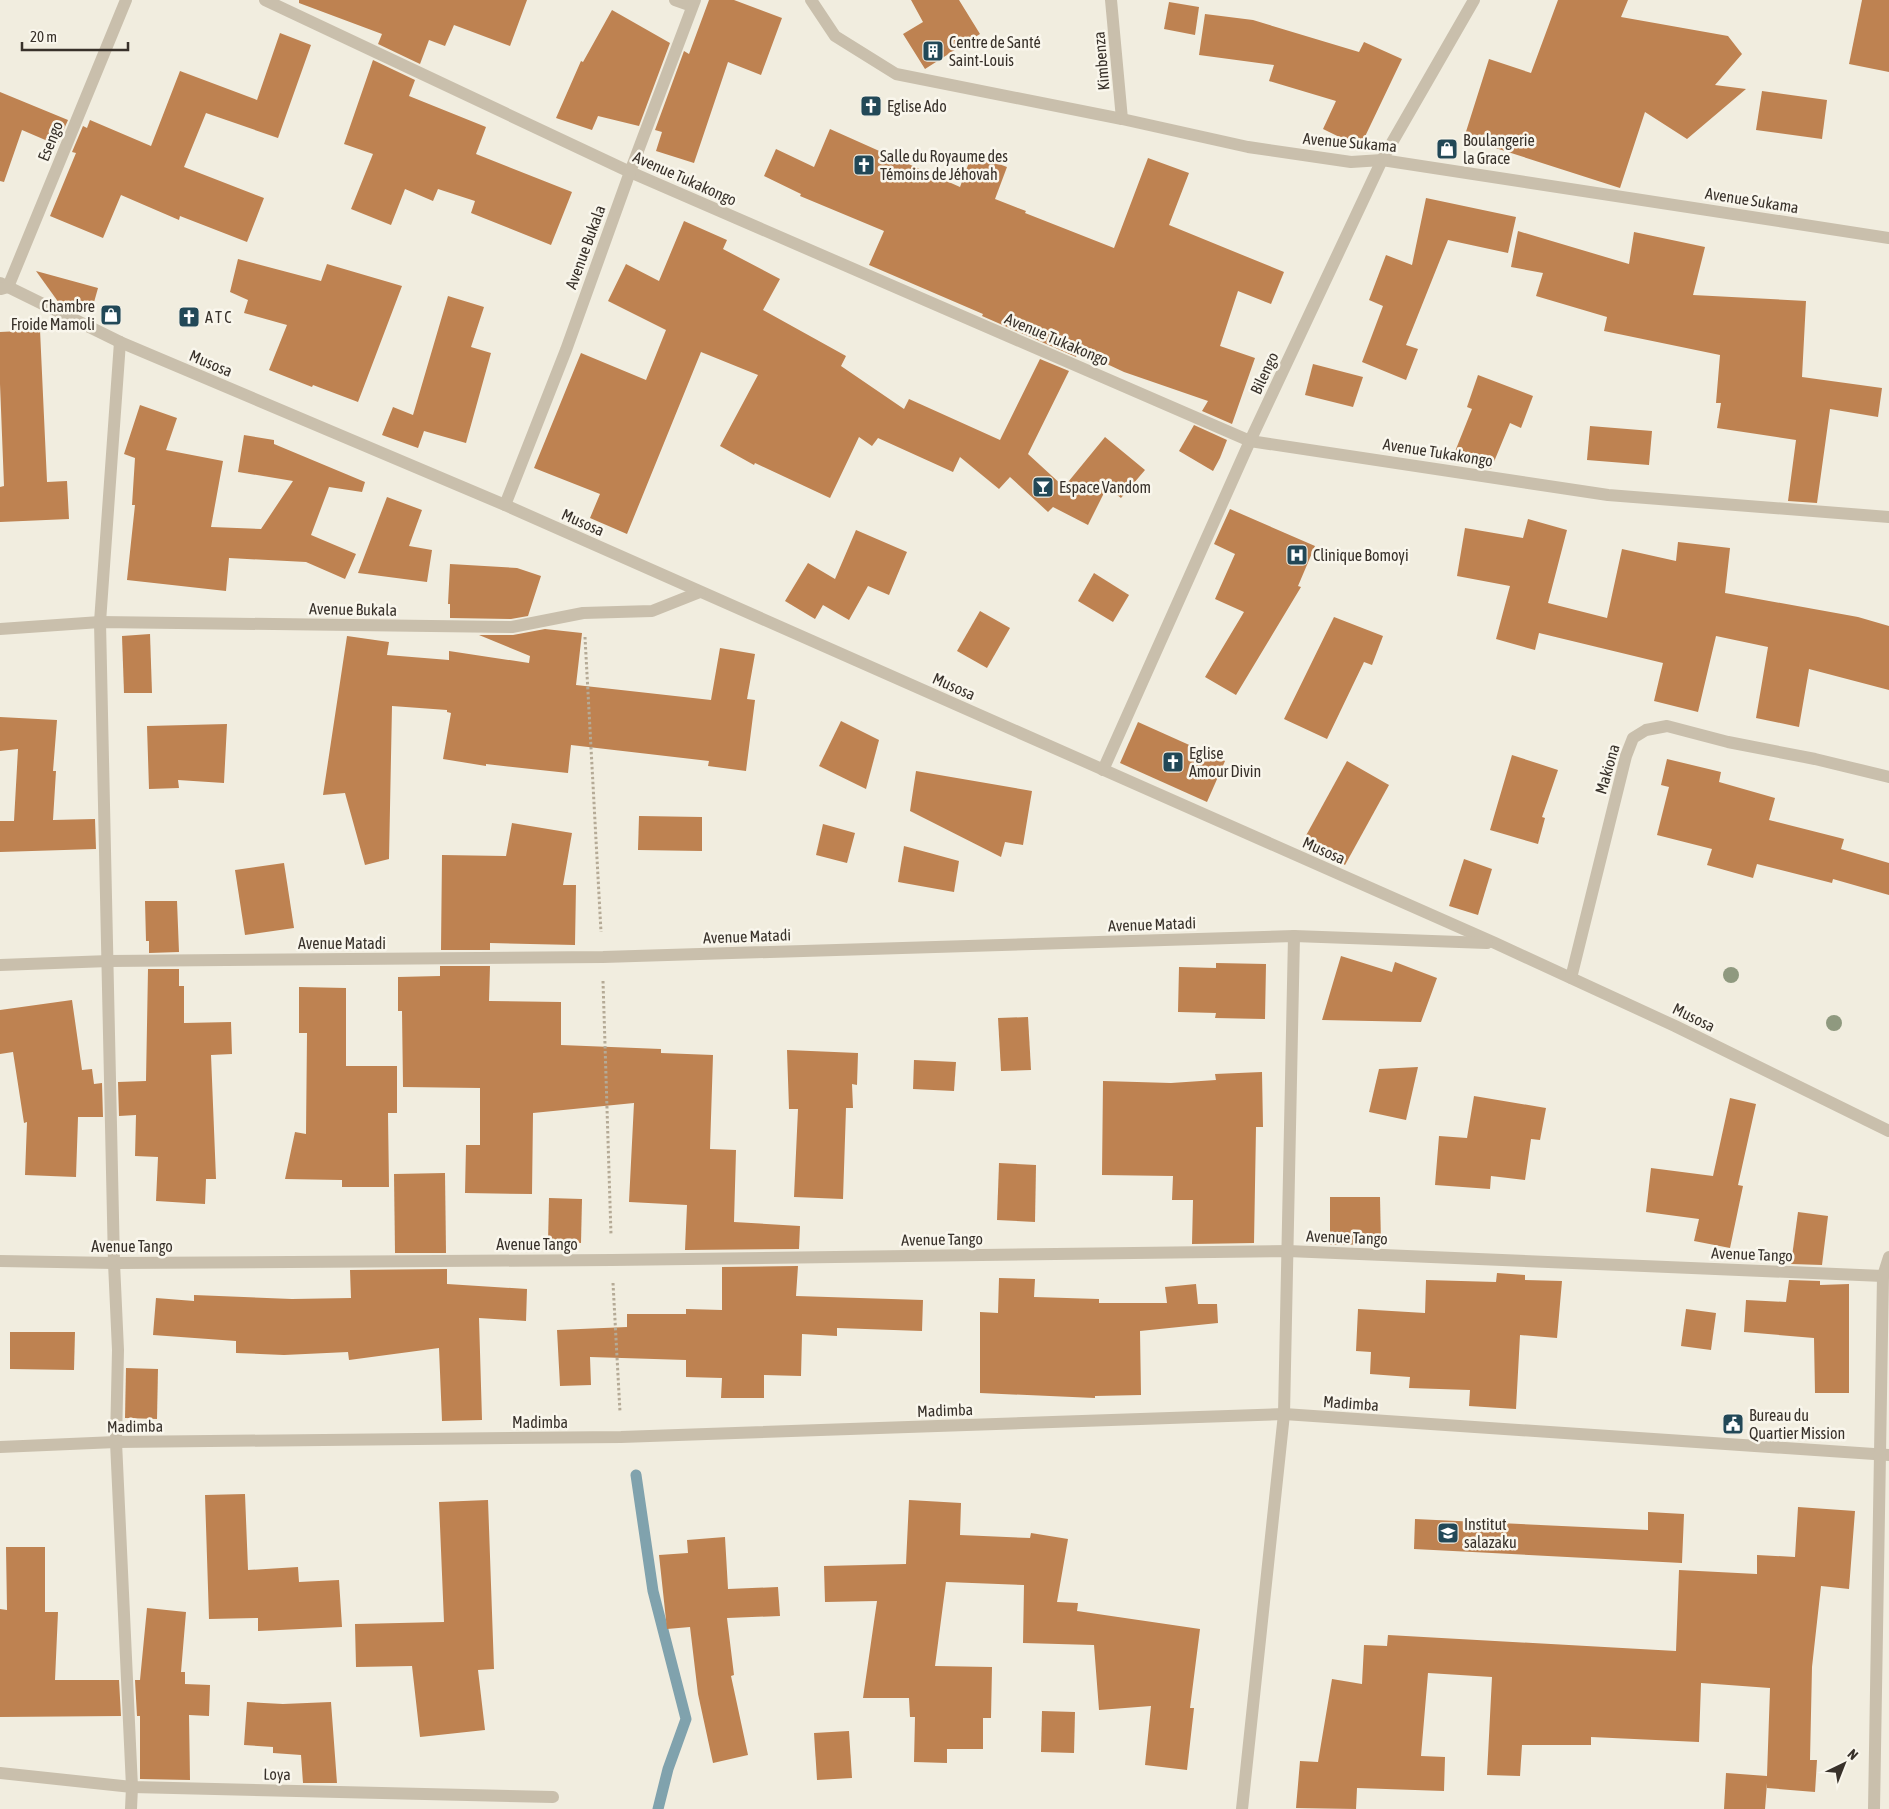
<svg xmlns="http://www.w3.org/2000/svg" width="1889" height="1809" font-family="'Asap Condensed',sans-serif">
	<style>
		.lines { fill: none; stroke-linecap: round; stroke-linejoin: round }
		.stream { stroke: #80a2ad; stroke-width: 11 }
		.building { fill: #be8251 }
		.path { stroke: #b5aa96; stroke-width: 3; stroke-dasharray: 2.5 2.5; stroke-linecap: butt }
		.minor { stroke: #c9bfac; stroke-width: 12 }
		.tree { fill: #8f997f }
		.labels { text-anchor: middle; stroke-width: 5; stroke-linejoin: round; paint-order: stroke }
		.poi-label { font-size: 16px; fill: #38312a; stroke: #f9f6ec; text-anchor: start }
		.street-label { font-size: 16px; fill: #38312a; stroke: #f9f6ec }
	</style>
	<rect width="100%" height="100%" fill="#f1eddf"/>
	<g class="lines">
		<polyline class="stream" points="636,1475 653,1591 686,1719 668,1769 658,1809"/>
	</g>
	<g class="building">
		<polygon points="299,0 527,0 510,46 454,25 445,46 429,40 420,64 378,44 382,34 299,3"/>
		<polygon points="709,0 734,0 782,18 761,75 728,62 694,163 656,151 662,132 655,130 684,51 689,54"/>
		<polygon points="911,0 959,0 980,34 925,69 903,34 923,22"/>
		<polygon points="1558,0 1628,0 1621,17 1728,36 1742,54 1715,85 1746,89 1687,139 1645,112 1620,188 1464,138 1489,59 1531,73"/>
		<polygon points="1862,0 1889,0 1889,72 1849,64"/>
		<polygon points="1169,2 1199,7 1195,35 1164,29"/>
		<polygon points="612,10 670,43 639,126 598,116 592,130 556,118 581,61 583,62"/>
		<polygon points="1205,14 1253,20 1359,52 1364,42 1402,59 1360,147 1323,129 1336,101 1269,81 1274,65 1199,55"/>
		<polygon points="280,33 311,45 278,138 206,113 184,167 264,198 247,242 180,216 179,220 121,195 103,238 50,216 76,153 72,152 83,126 87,128 90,120 151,146 180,71 257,100"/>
		<polygon points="373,60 415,80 409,96 486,127 476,154 572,192 551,245 471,213 475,201 438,189 433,201 405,189 391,225 351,209 373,154 344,144"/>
		<polygon points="1762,91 1827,100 1822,139 1756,130"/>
		<polygon points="0,92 68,120 57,145 22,130 4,182 0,181"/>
		<polygon points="830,129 960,187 972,154 1007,167 995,199 1026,211 1025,213 1114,248 1148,158 1189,173 1169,225 1284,272 1271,304 1238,291 1220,346 1255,358 1232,424 1202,411 1208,401 1124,372 1079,351 1076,357 982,316 983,314 869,265 884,231 800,196 801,194 764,176 776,149 814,167"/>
		<polygon points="1426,198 1516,217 1508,253 1448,240 1406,345 1418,349 1406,380 1362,362 1383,306 1369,300 1386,255 1412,265"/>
		<polygon points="684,221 727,240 723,249 780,279 763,310 846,356 841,366 904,409 909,399 1000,440 1040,359 1069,371 1028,454 1064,487 1105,437 1145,470 1121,498 1107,487 1088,525 1053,507 1048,512 1010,477 999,489 960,457 953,472 878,438 872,446 859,437 830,498 755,463 754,465 720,446 758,375 701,352 627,534 590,518 600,494 534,468 581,353 646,380 666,330 608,301 626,264 659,281"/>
		<polygon points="1518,231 1629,264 1634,232 1705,247 1693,295 1806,301 1802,377 1882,388 1878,417 1830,409 1817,503 1788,501 1796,440 1717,428 1721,403 1716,403 1720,355 1604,331 1607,317 1536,296 1543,273 1511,267"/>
		<polygon points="238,259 321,281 327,264 402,286 358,402 313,385 312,387 269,370 287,325 244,313 248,300 230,292"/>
		<polygon points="36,271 98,288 91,313 69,308 59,303"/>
		<polygon points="448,296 484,307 471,347 491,353 466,443 424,431 418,448 382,435 393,407 413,415"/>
		<polygon points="40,330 47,482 67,481 69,519 0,522 0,487 4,486 0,384 0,332"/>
		<polygon points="1313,364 1363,377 1353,407 1305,395"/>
		<polygon points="1478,375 1533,396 1521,428 1510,423 1491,469 1454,454 1472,409 1467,407"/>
		<polygon points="140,405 177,418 166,450 223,461 211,527 261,529 293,481 238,472 244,435 274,440 274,444 365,482 362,492 329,487 311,535 356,554 345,579 306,562 229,558 226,591 127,580 135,505 132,505 135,458 124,454"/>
		<polygon points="1194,425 1227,440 1220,458 1213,471 1179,451"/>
		<polygon points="1590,426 1652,431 1649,465 1587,460"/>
		<polygon points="387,497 422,510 409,546 432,550 427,582 358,573"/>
		<polygon points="1230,509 1315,546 1298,586 1301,587 1236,695 1205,677 1244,612 1215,599 1235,554 1214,544"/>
		<polygon points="1528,519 1567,530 1548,603 1607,618 1622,549 1676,561 1678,542 1730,548 1725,593 1858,617 1889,626 1889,690 1809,669 1799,727 1756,718 1768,647 1716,636 1698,712 1654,701 1663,663 1539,633 1535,650 1496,639 1510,586 1457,576 1465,528 1523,538"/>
		<polygon points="856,530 907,552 889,595 868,586 849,620 823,605 815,619 785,601 808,563 835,579"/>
		<polygon points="450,564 517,568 541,576 528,616 511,619 450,618 450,604 448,604"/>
		<polygon points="1094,573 1129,595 1113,622 1078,601"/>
		<polygon points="980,611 1010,628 987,668 957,651"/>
		<polygon points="1334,617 1383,636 1372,665 1364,662 1327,739 1284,719"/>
		<polygon points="545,629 582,633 576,685 711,700 720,648 755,654 747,699 755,700 746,771 708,766 709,761 571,745 568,773 486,764 486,766 443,759 451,713 447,712 447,710 392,706 389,859 365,865 345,793 323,795 347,636 389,642 387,655 449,660 449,651 529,663 530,656 479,635 513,635"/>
		<polygon points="150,634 152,693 124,693 122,636"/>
		<polygon points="0,717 57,720 53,771 56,771 53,820 95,819 96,849 0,852 0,821 14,821 18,749 0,751"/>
		<polygon points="841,721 879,740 866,789 819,766"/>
		<polygon points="1138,722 1225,761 1207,802 1120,763"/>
		<polygon points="227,724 224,783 178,780 179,788 149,789 147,726"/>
		<polygon points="1512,755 1558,770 1542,817 1545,818 1538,844 1490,830"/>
		<polygon points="1667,759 1721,772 1719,782 1775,798 1769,820 1844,839 1841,849 1889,863 1889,895 1833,879 1832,883 1757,864 1753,878 1707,865 1712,849 1657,835 1669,787 1661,785"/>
		<polygon points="1347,761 1389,785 1345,865 1303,841"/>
		<polygon points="916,771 1032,791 1023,845 1005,842 1001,857 910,811"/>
		<polygon points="639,816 702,817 702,851 638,850"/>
		<polygon points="512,823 572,833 563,885 576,885 575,945 490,943 490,950 441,950 442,855 506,856"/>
		<polygon points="823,824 855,833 847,863 816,855"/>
		<polygon points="904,846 959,861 954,892 898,882"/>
		<polygon points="1464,859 1492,869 1478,915 1449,906"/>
		<polygon points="284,863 294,928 245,935 235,870"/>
		<polygon points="145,901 177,901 179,952 149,953 149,941 146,941"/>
		<polygon points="1341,956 1392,972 1395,962 1437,978 1421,1022 1322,1020"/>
		<polygon points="1216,963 1266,964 1265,1019 1215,1018 1216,1013 1178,1012 1179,967 1216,968"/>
		<polygon points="440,966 490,966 489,1001 561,1002 561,1045 661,1049 661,1053 713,1055 710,1149 736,1150 734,1222 800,1226 799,1249 685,1250 687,1205 629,1202 634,1103 533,1113 532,1194 465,1193 466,1145 480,1145 480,1088 403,1087 402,1011 398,1011 398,977 440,976"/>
		<polygon points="148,969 179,969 179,986 184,986 184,1023 231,1022 232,1054 211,1055 216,1179 206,1179 205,1204 156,1201 158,1157 135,1156 136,1115 119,1116 118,1082 146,1081"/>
		<polygon points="299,987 346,988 346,1066 397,1066 397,1113 388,1113 389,1187 342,1187 342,1180 285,1179 295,1132 306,1134 307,1033 299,1033"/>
		<polygon points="72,1000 82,1070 92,1069 94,1084 102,1083 103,1117 78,1117 76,1177 25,1175 27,1122 24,1123 13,1052 0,1054 0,1010"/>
		<polygon points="1028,1017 1031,1070 1001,1071 998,1018"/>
		<polygon points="787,1050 858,1053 857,1085 852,1084 853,1108 846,1108 843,1199 794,1197 798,1109 789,1109"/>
		<polygon points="914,1060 956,1062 954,1091 913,1089"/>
		<polygon points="1418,1067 1406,1120 1369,1112 1379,1069"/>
		<polygon points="1262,1072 1263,1127 1256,1127 1254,1243 1192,1244 1193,1200 1172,1200 1173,1176 1102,1175 1103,1081 1171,1083 1216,1080 1215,1074"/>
		<polygon points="1474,1096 1546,1108 1540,1140 1531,1139 1525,1180 1491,1176 1490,1189 1435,1185 1439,1136 1467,1138"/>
		<polygon points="1730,1098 1756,1104 1738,1185 1743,1186 1730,1248 1694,1241 1699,1219 1646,1212 1651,1168 1713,1176"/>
		<polygon points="999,1163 1036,1165 1035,1222 997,1220"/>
		<polygon points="445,1173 446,1253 395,1253 394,1174"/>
		<polygon points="1330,1197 1380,1197 1381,1244 1330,1245"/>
		<polygon points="549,1198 582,1199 581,1243 548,1242"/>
		<polygon points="1798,1212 1828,1216 1822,1265 1791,1264"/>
		<polygon points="798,1266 796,1296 923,1300 922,1331 837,1328 837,1336 802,1334 801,1376 764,1375 764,1398 721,1398 722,1378 686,1377 686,1360 590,1357 591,1385 560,1386 557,1330 627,1327 627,1314 686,1314 686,1309 722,1310 722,1267"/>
		<polygon points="447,1269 447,1284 527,1289 526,1321 479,1318 482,1420 442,1421 439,1348 349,1360 348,1352 284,1355 236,1353 236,1341 153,1335 156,1298 194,1301 194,1295 292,1299 351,1298 350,1270"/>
		<polygon points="1497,1273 1525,1275 1525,1280 1562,1281 1557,1338 1520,1335 1516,1409 1469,1406 1470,1390 1409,1388 1410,1377 1370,1374 1371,1352 1356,1351 1358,1309 1425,1313 1426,1280 1496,1282"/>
		<polygon points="999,1278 1035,1279 1034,1297 1099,1299 1099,1303 1167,1303 1165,1287 1196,1284 1198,1304 1217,1304 1218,1323 1140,1331 1141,1395 1095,1396 1095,1398 980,1393 980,1312 998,1313"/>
		<polygon points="1789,1280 1820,1281 1820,1285 1849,1284 1849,1393 1815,1393 1814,1338 1744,1332 1746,1300 1786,1302"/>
		<polygon points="1686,1309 1716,1313 1711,1350 1681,1346"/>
		<polygon points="10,1332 75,1332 74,1370 10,1369"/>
		<polygon points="126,1368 158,1369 157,1419 125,1418"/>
		<polygon points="245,1494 248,1570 298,1567 299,1582 339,1580 342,1627 258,1631 258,1618 209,1619 205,1495"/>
		<polygon points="488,1500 494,1669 478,1670 485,1730 420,1737 412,1666 356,1667 355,1624 444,1622 439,1502"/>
		<polygon points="909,1500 961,1503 960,1535 1030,1538 1031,1533 1068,1539 1057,1602 1078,1603 1077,1611 1200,1629 1190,1708 1194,1708 1187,1770 1145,1765 1151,1706 1099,1710 1094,1645 1023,1643 1024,1585 946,1582 935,1666 992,1667 991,1718 983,1718 983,1749 947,1749 947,1763 914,1762 915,1717 910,1717 909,1698 863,1698 877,1601 825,1602 824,1566 906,1564"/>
		<polygon points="1798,1507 1855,1511 1849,1589 1821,1586 1812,1667 1810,1760 1817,1760 1815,1792 1767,1788 1767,1783 1765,1809 1724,1809 1726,1773 1767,1776 1770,1688 1701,1683 1699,1742 1591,1737 1591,1745 1522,1745 1520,1776 1487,1775 1492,1677 1428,1673 1421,1756 1445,1757 1444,1791 1357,1788 1356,1809 1296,1808 1300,1761 1318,1762 1332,1679 1362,1684 1364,1645 1387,1646 1388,1635 1676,1651 1679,1570 1757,1574 1757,1555 1795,1557"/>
		<polygon points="1648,1512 1684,1514 1682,1563 1414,1549 1415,1519 1648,1530"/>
		<polygon points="725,1537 728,1589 778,1587 780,1616 727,1618 734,1675 731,1676 748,1755 713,1763 698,1694 690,1627 667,1629 659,1555 688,1553 687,1540"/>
		<polygon points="6,1547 45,1547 45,1612 58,1612 55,1680 119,1680 121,1716 0,1717 0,1609 7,1610"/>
		<polygon points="147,1608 186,1612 181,1672 185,1672 185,1684 210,1685 209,1716 189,1715 190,1780 140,1779 140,1716 137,1716 135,1680 140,1680"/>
		<polygon points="247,1702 283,1704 331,1702 337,1783 303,1783 301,1755 273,1753 273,1747 244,1745"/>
		<polygon points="1042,1711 1075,1712 1074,1753 1041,1752"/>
		<polygon points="849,1731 852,1778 817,1780 814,1733"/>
	</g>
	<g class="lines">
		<g class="path">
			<polyline points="585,637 601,932"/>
			<polyline points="603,981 611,1235"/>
			<polyline points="613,1283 620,1412"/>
		</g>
		<g class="minor">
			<polyline points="265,0 630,172 1250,441 1608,495 1889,517"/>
			<polyline points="675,0 692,6"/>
			<polyline points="811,0 835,36 896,74 1122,119 1248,147 1351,162 1382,160 1889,238"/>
			<polyline points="1111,0 1122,119"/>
			<polyline points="0,283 120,342 505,505 1495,943 1675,1026 1889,1131"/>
			<polyline points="1,289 8,287 126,0"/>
			<polyline points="120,342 100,622 114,1263 118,1350 116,1442 132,1787 131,1809"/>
			<polyline points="505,505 566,350 630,172 695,0"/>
			<polyline points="0,629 100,622 512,627 583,613 652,611 700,592"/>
			<polyline points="1103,770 1250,441 1382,160 1474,0"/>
			<polyline points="0,965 109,961 603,957 1294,936 1487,943"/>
			<polyline points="1571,978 1626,756 1633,738 1646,730 1667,726 1728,742 1815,759 1889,777"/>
			<polyline points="0,1261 114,1263 612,1260 1288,1251 1883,1276"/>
			<polyline points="0,1447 116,1442 621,1437 1284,1414 1889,1455"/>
			<polyline points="0,1773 132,1787 553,1797"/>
			<polyline points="1242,1809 1284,1414 1294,936"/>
			<polyline points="1874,1809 1883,1276 1889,1257"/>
		</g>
	</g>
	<g class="tree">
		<circle cx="1731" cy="975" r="8"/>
		<circle cx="1834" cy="1023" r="8"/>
	</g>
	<defs>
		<g id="building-square" transform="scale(1.125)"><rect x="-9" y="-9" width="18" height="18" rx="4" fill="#224857" stroke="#f9f6ec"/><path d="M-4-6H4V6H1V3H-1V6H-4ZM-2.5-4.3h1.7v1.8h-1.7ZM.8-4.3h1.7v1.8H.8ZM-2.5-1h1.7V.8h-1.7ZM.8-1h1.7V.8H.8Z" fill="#fff"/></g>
		<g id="church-square" transform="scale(1.125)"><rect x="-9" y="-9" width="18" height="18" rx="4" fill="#224857" stroke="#f9f6ec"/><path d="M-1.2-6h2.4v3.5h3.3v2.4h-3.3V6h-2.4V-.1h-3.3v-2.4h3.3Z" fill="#fff"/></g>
		<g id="shop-square" transform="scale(1.125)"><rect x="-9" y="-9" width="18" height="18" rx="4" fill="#224857" stroke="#f9f6ec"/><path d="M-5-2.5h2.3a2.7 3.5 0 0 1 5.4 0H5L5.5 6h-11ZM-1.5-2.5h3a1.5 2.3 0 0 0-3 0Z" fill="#fff"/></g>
		<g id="bar-square" transform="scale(1.125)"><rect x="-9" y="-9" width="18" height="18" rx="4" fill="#224857" stroke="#f9f6ec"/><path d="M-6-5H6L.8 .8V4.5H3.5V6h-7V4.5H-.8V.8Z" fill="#fff"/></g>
		<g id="hospital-square" transform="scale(1.125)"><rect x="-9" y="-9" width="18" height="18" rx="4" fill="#224857" stroke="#f9f6ec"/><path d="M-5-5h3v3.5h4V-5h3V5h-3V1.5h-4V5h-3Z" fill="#fff"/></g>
		<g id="civic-square" transform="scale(1.125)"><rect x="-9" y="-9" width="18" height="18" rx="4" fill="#224857" stroke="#f9f6ec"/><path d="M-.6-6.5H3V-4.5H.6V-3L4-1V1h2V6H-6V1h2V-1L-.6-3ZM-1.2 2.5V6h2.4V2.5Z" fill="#fff"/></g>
		<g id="school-square" transform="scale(1.125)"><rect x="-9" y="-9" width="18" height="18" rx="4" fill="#224857" stroke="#f9f6ec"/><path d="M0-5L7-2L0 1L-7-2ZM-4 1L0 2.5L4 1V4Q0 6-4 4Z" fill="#fff"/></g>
	</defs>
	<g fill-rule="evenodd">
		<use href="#building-square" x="933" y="51"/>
		<use href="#church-square" x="871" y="106"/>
		<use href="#shop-square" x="1447" y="149"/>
		<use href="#church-square" x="864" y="165"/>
		<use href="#shop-square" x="111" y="315"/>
		<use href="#church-square" x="189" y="317"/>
		<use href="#bar-square" x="1043" y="487"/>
		<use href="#hospital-square" x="1297" y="555"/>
		<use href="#church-square" x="1173" y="762"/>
		<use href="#civic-square" x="1733" y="1424"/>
		<use href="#school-square" x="1448" y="1533"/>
	</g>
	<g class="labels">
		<g class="poi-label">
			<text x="949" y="48">Centre de Santé<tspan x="949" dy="18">Saint-Louis</tspan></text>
			<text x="887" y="112">Eglise Ado</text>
			<text x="1463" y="146">Boulangerie<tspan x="1463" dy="18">la Grace</tspan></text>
			<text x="880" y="162">Salle du Royaume des<tspan x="880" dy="18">Témoins de Jéhovah</tspan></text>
			<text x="95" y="312" text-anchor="end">Chambre<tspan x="95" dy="18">Froide Mamoli</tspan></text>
			<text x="205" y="323">A T C</text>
			<text x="1059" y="493">Espace Vandom</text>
			<text x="1313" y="561">Clinique Bomoyi</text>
			<text x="1189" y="759">Eglise<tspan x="1189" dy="18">Amour Divin</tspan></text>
			<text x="1749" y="1421">Bureau du<tspan x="1749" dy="18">Quartier Mission</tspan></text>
			<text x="1464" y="1530">Institut<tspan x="1464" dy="18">salazaku</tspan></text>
		</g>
		<g class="street-label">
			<text transform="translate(1101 61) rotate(-95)" y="6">Kimbenza</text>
			<text transform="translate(50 141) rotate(-68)" y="6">Esengo</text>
			<text transform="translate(1350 142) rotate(5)" y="6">Avenue Sukama</text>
			<text transform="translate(685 178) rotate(24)" y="6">Avenue Tukakongo</text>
			<text transform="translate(1752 200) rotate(9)" y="6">Avenue Sukama</text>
			<text transform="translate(585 247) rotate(-70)" y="6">Avenue Bukala</text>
			<text transform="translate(1057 339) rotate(23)" y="6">Avenue Tukakongo</text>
			<text transform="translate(211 363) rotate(23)" y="6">Musosa</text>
			<text transform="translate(1264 373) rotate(-65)" y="6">Bilengo</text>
			<text transform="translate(1438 452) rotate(9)" y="6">Avenue Tukakongo</text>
			<text transform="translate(583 522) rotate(24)" y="6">Musosa</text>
			<text transform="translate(353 609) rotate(1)" y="6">Avenue Bukala</text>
			<text transform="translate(954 686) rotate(24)" y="6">Musosa</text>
			<text transform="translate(1607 769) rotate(-74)" y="6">Makiona</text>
			<text transform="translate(1324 850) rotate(24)" y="6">Musosa</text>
			<text transform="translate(1152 924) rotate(-2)" y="6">Avenue Matadi</text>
			<text transform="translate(747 936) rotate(-2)" y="6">Avenue Matadi</text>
			<text x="342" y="949">Avenue Matadi</text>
			<text transform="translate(1694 1017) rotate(26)" y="6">Musosa</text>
			<text transform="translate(1347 1237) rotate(2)" y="6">Avenue Tango</text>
			<text transform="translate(942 1239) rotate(-1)" y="6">Avenue Tango</text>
			<text x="537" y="1250">Avenue Tango</text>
			<text x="132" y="1252">Avenue Tango</text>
			<text transform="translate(1752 1254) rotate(2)" y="6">Avenue Tango</text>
			<text transform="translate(1351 1403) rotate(4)" y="6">Madimba</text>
			<text transform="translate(945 1410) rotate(-2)" y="6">Madimba</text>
			<text x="540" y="1428">Madimba</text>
			<text transform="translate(135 1426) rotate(-1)" y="6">Madimba</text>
			<text transform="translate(277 1774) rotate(1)" y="6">Loya</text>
		</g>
	</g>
	<g transform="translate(1844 1764) rotate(43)" stroke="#f9f6ec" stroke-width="4" paint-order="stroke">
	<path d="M0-4L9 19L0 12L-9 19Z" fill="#38312a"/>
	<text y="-8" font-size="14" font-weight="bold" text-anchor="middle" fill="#38312a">N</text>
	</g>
	<path d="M22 42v8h106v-8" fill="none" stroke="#38312a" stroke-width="2.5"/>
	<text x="30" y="42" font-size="15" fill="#38312a" stroke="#f9f6ec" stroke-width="4" paint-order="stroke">20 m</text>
</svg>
